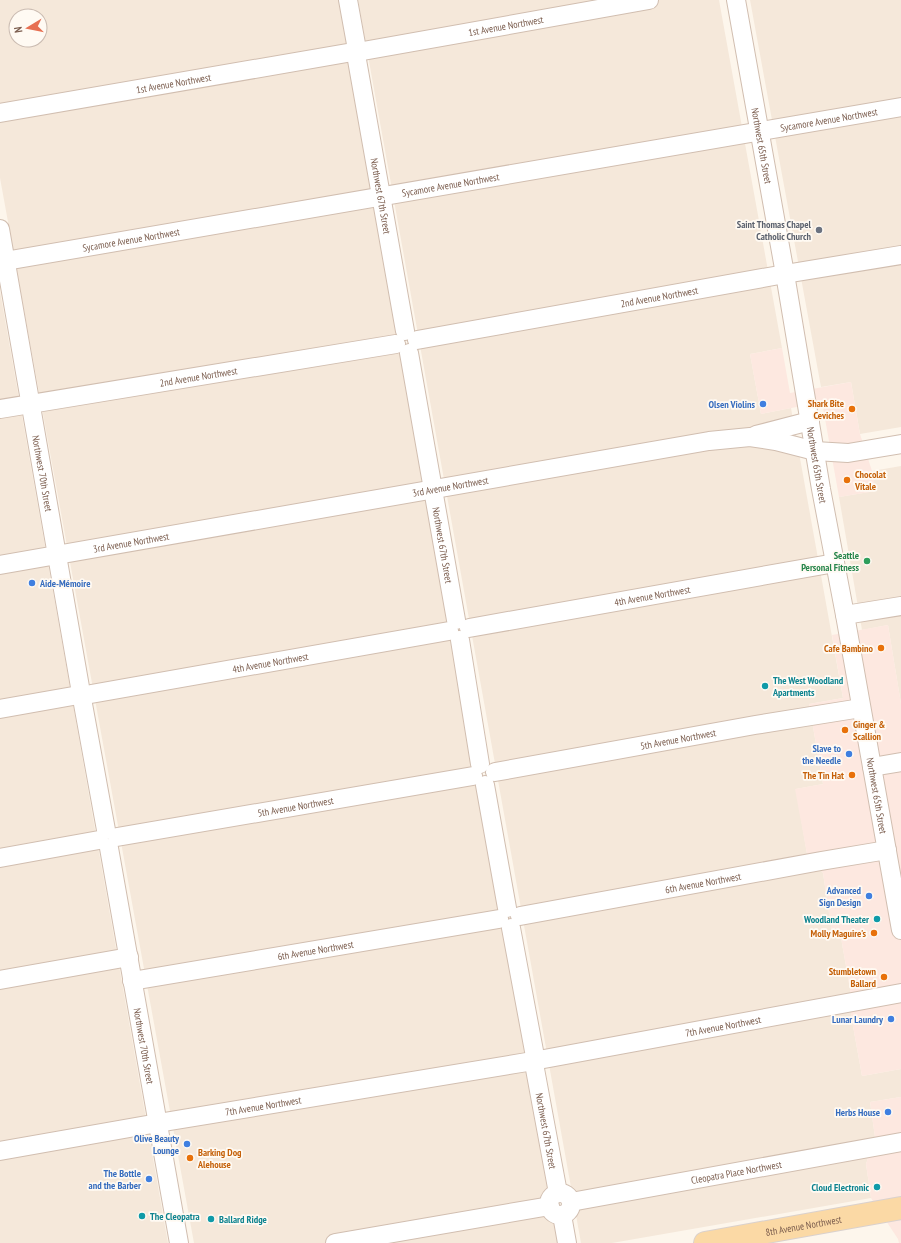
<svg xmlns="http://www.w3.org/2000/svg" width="901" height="1243" font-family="'PT Sans Narrow',sans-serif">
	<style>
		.residential { fill: #f5e8da; fill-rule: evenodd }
		.commercial { fill: #fde8e0 }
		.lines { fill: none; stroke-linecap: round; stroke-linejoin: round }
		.minor-casing { stroke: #d1beb0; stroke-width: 20 }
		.major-casing { stroke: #dad1cd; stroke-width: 24 }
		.minor { stroke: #fff; stroke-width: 18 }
		.major { stroke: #fbd9a5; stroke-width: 22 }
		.worship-dot { fill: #6b7280; stroke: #fffaf3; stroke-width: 1.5 }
		.shop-dot { fill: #3f7fe0; stroke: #fffaf3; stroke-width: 1.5 }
		.food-dot { fill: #e8710a; stroke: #fffaf3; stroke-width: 1.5 }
		.leisure-dot { fill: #2e9e5b; stroke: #fffaf3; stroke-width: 1.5 }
		.culture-dot { fill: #0f9aa8; stroke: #fffaf3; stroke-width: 1.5 }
		.labels { text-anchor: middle; stroke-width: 3.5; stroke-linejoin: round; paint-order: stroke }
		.street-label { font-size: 10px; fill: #7a5c4d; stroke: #fffaf3 }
		.worship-label { font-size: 10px; font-weight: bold; fill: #5b616d; stroke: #fffaf3; text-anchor: end }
		.food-label { font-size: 10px; font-weight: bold; fill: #c56008; stroke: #fffaf3; text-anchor: end }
		.shop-label { font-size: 10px; font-weight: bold; fill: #366cbe; stroke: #fffaf3; text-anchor: end }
		.leisure-label { font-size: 10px; font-weight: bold; fill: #27864d; stroke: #fffaf3; text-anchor: end }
		.culture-label { font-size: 10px; font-weight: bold; fill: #0d838f; stroke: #fffaf3; text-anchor: start }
	</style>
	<rect width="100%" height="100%" fill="#fdf6ec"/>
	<g class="residential">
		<path d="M0 0H340L560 1243H194L0 178ZM16 16H40V40H16Z"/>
		<polygon points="358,0 719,0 782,348 750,354 761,414 791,408 843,698 809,704 823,784 796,789 807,854 823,873 832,933 840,932 850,989 851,1015 862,1076 901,1069 901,1097 870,1102 875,1137 866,1164 871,1198 612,1243 581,1243"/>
		<polygon points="750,0 901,0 901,427 860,434 851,382 821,387"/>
		<polygon points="0,291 168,1243 0,1243"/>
		<polygon points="901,466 901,704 888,625 862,630 839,497 875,491 872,471"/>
	</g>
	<g class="commercial">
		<polygon points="782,348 790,393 851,382 860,434 872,471 876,491 839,497 822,402 761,414 750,354"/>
		<polygon points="888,625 901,704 901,1069 862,1076 851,1015 850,989 840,932 832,933 823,873 807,854 795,789 823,784 809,704 843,698 832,635"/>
		<polygon points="901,1097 901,1243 899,1243 898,1239 871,1198 866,1164 875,1137 870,1102"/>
	</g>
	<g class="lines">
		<g class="minor-casing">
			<g id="minor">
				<polyline points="348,0 356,44"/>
				<path id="s1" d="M736 0 785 274 821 489 845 615 901 930"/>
				<path id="s2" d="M363 51 649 0"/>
				<path id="s3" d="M357 60 405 331"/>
				<path id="s4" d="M0 113 347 53"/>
				<path id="s5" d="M0 229 80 687"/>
				<path id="s6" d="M0 262 901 107"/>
				<path id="s7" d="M417 340 785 274 901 255"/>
				<path id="s8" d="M409 353 456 620"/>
				<path id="s9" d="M0 409 396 344"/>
				<polyline points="756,435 810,421"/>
				<path id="s10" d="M0 565 709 441 750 437 776 441 815 451 848 453 901 444"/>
				<polyline points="845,615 901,606"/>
				<path id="s11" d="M469 628 835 563"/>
				<polyline points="460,640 480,764"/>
				<path id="s12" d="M91 694 449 631"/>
				<polyline points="83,704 106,830"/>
				<polyline points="0,709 73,696"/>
				<polyline points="872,767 901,762"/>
				<path id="s13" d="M495 772 755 725 861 708"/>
				<polyline points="485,785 507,908"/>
				<path id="s14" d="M117 837 473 776"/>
				<path id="s15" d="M109 848 179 1243"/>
				<polyline points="0,858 99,840"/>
				<path id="s16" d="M520 916 821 861 887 850"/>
				<polyline points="511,928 534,1051"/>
				<polyline points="0,980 129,957"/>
				<path id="s17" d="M132 981 499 919"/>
				<path id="s18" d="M544 1059 901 993"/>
				<path id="s19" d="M535 1069 558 1193"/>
				<path id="s20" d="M0 1151 158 1123 527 1062"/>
				<circle cx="560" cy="1204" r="11"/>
				<path id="s21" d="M571 1202 901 1142"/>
				<polyline points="562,1215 567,1243"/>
				<polyline points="335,1243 550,1206"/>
			</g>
		</g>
		<g class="major-casing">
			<g id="major">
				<path id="s22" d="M705 1243 901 1208"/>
			</g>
		</g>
		<use href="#minor" class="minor"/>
		<use href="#major" class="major"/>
	</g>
	<circle class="worship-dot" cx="819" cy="230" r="4"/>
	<g class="shop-dot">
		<circle cx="763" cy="404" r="4"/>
		<circle cx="32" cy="583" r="4"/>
		<circle cx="849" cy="754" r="4"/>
		<circle cx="869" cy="896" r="4"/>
		<circle cx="891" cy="1019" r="4"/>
		<circle cx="888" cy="1112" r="4"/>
		<circle cx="187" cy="1144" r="4"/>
		<circle cx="149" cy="1179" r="4"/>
	</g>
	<g class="food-dot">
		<circle cx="852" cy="409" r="4"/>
		<circle cx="847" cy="480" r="4"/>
		<circle cx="881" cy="648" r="4"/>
		<circle cx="845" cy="730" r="4"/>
		<circle cx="852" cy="775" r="4"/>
		<circle cx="874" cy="933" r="4"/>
		<circle cx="884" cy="977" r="4"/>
		<circle cx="190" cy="1158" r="4"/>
	</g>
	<circle class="leisure-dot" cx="867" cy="561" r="4"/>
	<g class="culture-dot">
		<circle cx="765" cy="686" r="4"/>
		<circle cx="877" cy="919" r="4"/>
		<circle cx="877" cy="1187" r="4"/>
		<circle cx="142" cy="1216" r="4"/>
		<circle cx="211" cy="1219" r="4"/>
	</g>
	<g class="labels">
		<g class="street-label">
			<text dy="4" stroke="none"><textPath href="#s2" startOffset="145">1st Avenue Northwest</textPath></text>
			<text dy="4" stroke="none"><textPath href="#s4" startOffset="176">1st Avenue Northwest</textPath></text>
			<text dy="4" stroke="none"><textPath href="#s6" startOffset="841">Sycamore Avenue Northwest</textPath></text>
			<text dy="4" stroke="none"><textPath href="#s1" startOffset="148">Northwest 65th Street</textPath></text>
			<text dy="4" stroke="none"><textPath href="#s6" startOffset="457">Sycamore Avenue Northwest</textPath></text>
			<text dy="4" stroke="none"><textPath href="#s3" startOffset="138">Northwest 67th Street</textPath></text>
			<text dy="4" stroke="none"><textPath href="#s6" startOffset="133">Sycamore Avenue Northwest</textPath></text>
			<text dy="4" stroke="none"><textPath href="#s7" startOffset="246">2nd Avenue Northwest</textPath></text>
			<text dy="4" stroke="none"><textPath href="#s9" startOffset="201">2nd Avenue Northwest</textPath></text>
			<text dy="4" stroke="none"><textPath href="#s1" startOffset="472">Northwest 65th Street</textPath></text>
			<text dy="4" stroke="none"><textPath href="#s5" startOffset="248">Northwest 70th Street</textPath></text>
			<text dy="4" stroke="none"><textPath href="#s10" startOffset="457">3rd Avenue Northwest</textPath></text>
			<text dy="4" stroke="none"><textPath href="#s10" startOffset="133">3rd Avenue Northwest</textPath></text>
			<text dy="4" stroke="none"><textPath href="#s8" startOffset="195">Northwest 67th Street</textPath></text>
			<text dy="4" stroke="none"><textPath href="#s11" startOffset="186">4th Avenue Northwest</textPath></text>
			<text dy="4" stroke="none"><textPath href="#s12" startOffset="182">4th Avenue Northwest</textPath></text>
			<text dy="4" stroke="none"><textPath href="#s13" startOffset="186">5th Avenue Northwest</textPath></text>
			<text dy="4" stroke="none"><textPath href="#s1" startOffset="808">Northwest 65th Street</textPath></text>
			<text dy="4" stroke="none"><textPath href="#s14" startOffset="181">5th Avenue Northwest</textPath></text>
			<text dy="4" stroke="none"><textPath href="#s16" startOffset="186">6th Avenue Northwest</textPath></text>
			<text dy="4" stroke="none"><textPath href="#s17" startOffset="186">6th Avenue Northwest</textPath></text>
			<text dy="4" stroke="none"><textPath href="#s18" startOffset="182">7th Avenue Northwest</textPath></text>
			<text dy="4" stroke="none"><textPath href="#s15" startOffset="201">Northwest 70th Street</textPath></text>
			<text dy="4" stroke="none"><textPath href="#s20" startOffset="267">7th Avenue Northwest</textPath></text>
			<text dy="4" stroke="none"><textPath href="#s19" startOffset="63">Northwest 67th Street</textPath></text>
			<text dy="4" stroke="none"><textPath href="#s21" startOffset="168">Cleopatra Place Northwest</textPath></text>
			<text dy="4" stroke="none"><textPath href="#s22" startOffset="100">8th Avenue Northwest</textPath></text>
		</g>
		<g class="worship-label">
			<text x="811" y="228">Saint Thomas Chapel<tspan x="811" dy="12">Catholic Church</tspan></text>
		</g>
		<g class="food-label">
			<text x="844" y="407">Shark Bite<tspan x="844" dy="12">Ceviches</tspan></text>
			<text x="855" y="478" text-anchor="start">Chocolat<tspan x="855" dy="12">Vitale</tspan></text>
			<text x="873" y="652">Cafe Bambino</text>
			<text x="853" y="728" text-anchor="start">Ginger &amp;<tspan x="853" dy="12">Scallion</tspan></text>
			<text x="844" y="779">The Tin Hat</text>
			<text x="866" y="937">Molly Maguire's</text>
			<text x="876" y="975">Stumbletown<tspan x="876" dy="12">Ballard</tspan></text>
			<text x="198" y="1156" text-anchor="start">Barking Dog<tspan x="198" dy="12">Alehouse</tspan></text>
		</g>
		<g class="shop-label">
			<text x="755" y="408">Olsen Violins</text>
			<text x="40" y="587" text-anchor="start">Aide-Mémoire</text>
			<text x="841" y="752">Slave to<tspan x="841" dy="12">the Needle</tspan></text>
			<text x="861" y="894">Advanced<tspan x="861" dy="12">Sign Design</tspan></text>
			<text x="883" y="1023">Lunar Laundry</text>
			<text x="880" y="1116">Herbs House</text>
			<text x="179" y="1142">Olive Beauty<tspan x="179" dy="12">Lounge</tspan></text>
			<text x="141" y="1177">The Bottle<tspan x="141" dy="12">and the Barber</tspan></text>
		</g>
		<g class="leisure-label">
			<text x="859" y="559">Seattle<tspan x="859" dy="12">Personal Fitness</tspan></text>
		</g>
		<g class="culture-label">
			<text x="773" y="684">The West Woodland<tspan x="773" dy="12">Apartments</tspan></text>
			<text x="869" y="923" text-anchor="end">Woodland Theater</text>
			<text x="869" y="1191" text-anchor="end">Cloud Electronic</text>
			<text x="150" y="1220">The Cleopatra</text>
			<text x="219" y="1223">Ballard Ridge</text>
		</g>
	</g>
	<g transform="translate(28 28) rotate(260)"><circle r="19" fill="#fffaf3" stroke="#cabbb1"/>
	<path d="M0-3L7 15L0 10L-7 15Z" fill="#e76f51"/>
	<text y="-6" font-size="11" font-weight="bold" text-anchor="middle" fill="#7a5c4d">N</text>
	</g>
</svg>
